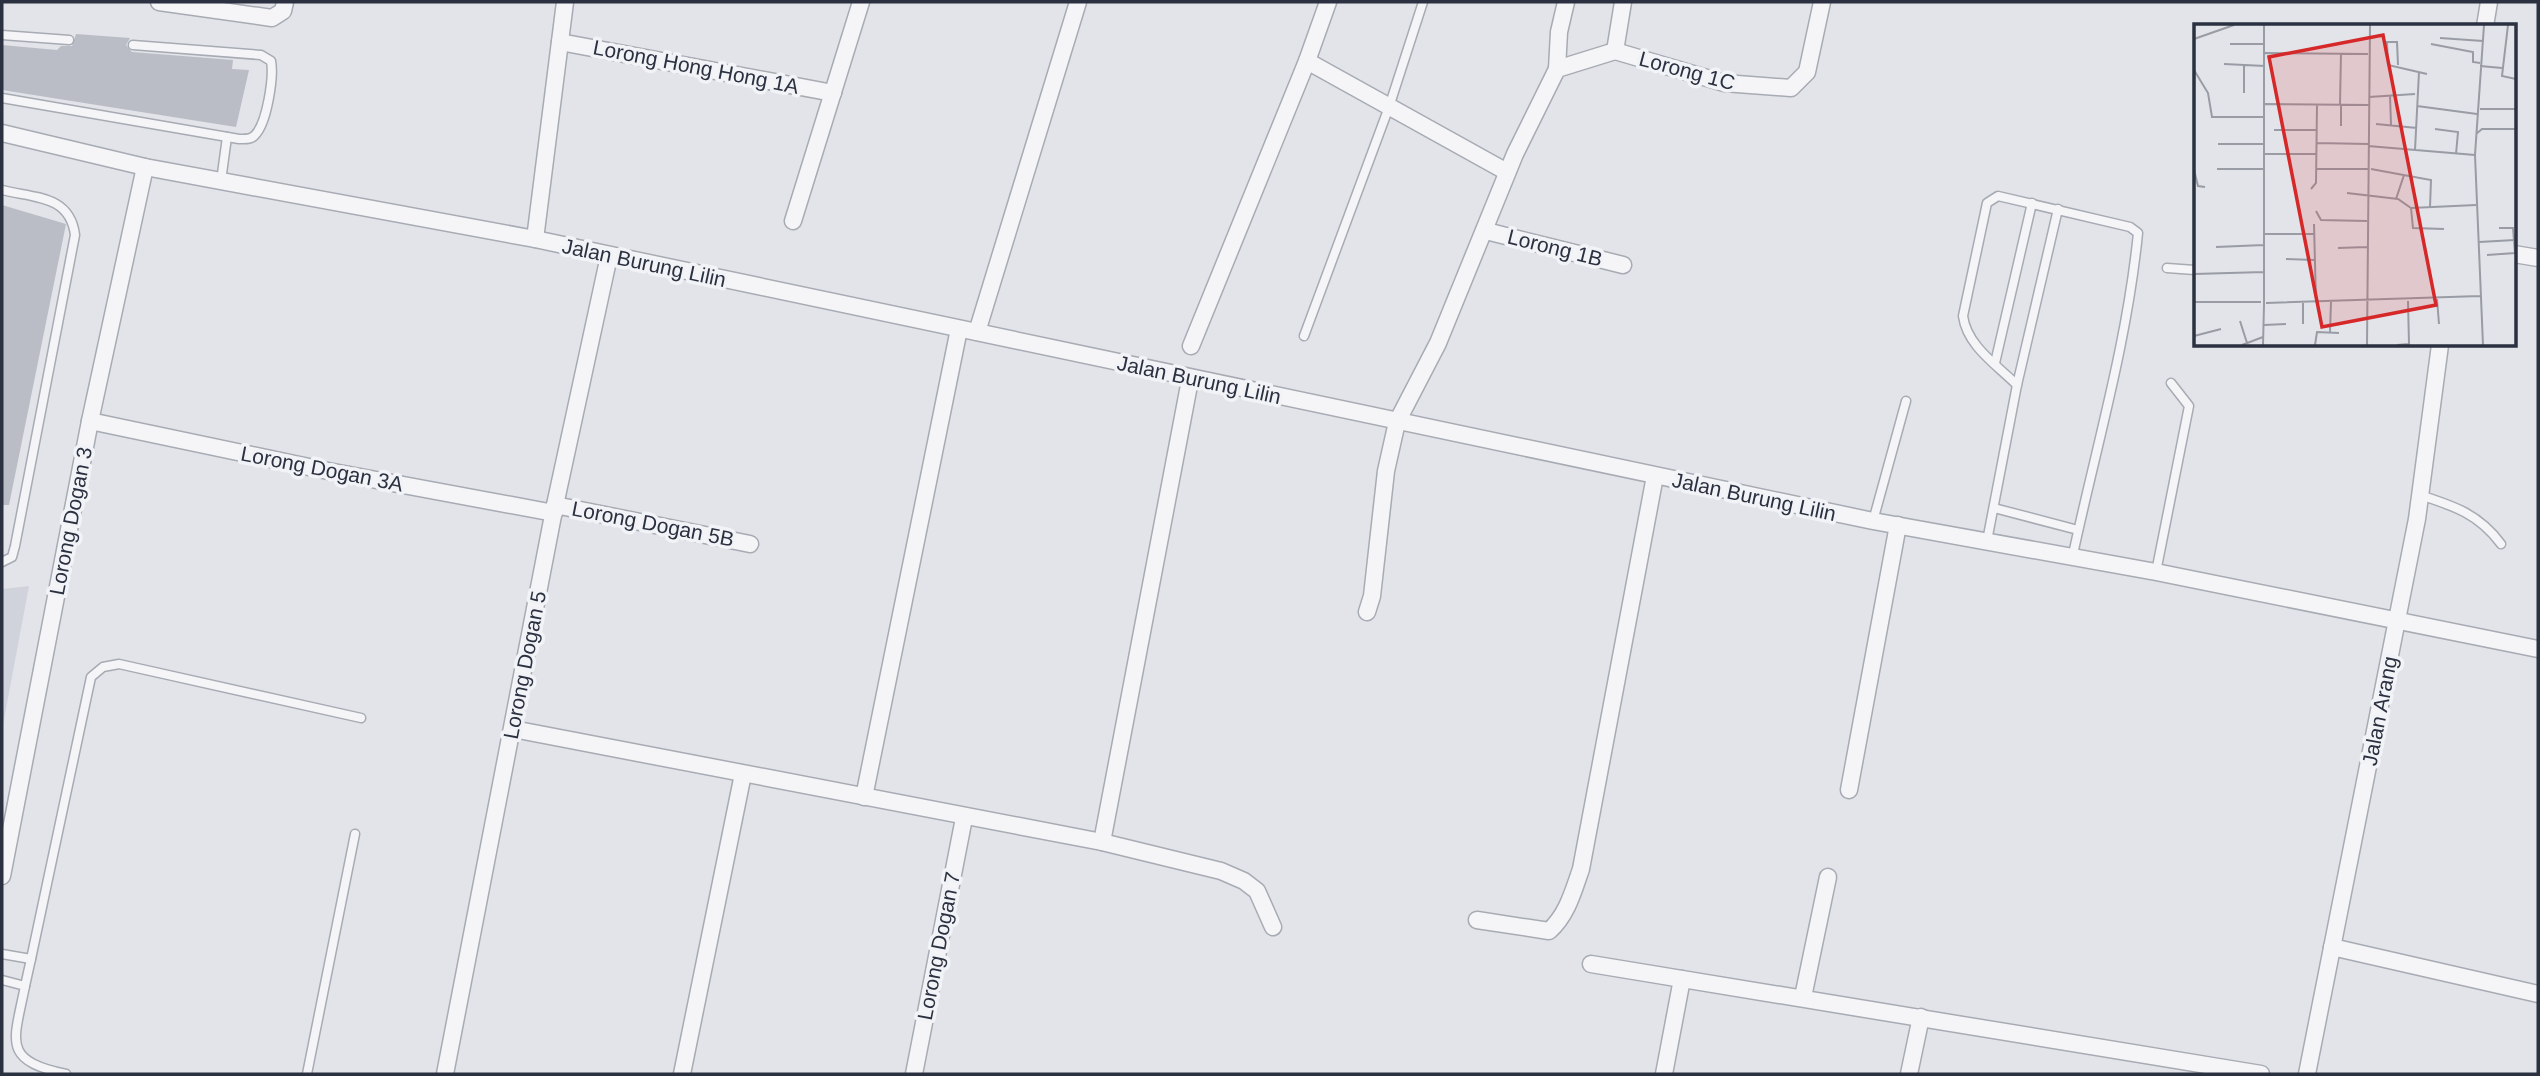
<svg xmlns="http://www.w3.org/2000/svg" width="2540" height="1076" font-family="Arial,sans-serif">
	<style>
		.built { fill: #d0d3db }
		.building { fill: #babdc6 }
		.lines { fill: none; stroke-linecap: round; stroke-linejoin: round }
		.lane-casing { stroke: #a7abb3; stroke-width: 11 }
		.street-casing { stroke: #a7abb3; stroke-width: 19 }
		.lane { stroke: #f5f5f8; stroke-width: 8 }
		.street { stroke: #f5f5f8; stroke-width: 16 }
		.labels { text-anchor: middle; stroke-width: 7; stroke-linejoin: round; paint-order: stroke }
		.street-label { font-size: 21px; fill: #2b3140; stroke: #f2f3f7 }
		.inset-road { fill: none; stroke: #999ca5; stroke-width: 2 }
		.view { fill: #d62828; fill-opacity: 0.15; stroke: #d62828; stroke-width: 3.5 }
		.inset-edge { fill: none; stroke: #2b3140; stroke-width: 3.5 }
	</style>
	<rect width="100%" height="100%" fill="#e2e4e9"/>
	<polygon class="built" points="29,586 2,730 2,589"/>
	<g class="building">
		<polygon points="76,34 130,38 126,45 132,52 233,60 232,69 249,70 236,127 2,90 2,45 57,50 61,46 72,46"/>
		<polygon points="2,205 66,224 9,505 2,505"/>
	</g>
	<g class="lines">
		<g class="lane-casing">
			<g id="lane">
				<polyline points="2,35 69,40"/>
				<path d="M2 98 239 139C245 139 251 140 255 135 267 123 274 77 271 61L261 55 133 45"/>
				<polyline points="221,181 227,137"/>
				<path d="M2 190C34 198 70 195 75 235L15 546 12 557 2 562"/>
				<polyline points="2167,268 2195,270"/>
				<polyline points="1304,336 1389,107 1423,2"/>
				<polyline points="1995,363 2032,203"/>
				<path d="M2017 385C1997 365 1967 346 1963 316L1987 203 1998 196 2130 227 2138 233C2127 344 2095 451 2072 559"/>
				<path d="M2420 495C2454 506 2479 514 2501 544"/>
				<polyline points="1994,508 2078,530"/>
				<polyline points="1873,521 1906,401"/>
				<polyline points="1987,541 2017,385 2058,209"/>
				<polyline points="2156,572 2189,406 2171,383"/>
				<polyline points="2,954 31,959 91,677 103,667 119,664 361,718"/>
				<path d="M2 980 25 986C14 1042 1 1060 66 1074"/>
				<polyline points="25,986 31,959"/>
				<polyline points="307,1074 355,834"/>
			</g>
		</g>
		<g class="street-casing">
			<g id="street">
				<polyline points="159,2 272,18 283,11 285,2"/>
				<polyline points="2485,26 2489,2"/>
				<polyline points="560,42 833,93"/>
				<polyline points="1615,51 1724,83 1791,88 1807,72 1822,2"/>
				<polyline points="1615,51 1623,2"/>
				<polyline points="1307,61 1507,172"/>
				<polyline points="1557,69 1559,32 1566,2"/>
				<polyline points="2,133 145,167 535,239 1873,521 2156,572 2538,649"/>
				<polyline points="793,221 861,2"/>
				<polyline points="1486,231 1623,265"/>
				<polyline points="535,239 565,2"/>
				<polyline points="2514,254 2538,258"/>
				<polyline points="977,332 1078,2"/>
				<polyline points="1191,346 1307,61 1328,2"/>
				<polyline points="90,421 328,471 554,513"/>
				<polyline points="555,505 750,544"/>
				<polyline points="1367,612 1372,596 1386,471 1397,422 1438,343 1515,154 1557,69 1615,51"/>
				<polyline points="513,729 1102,842 1221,871 1244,881 1257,891 1273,927"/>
				<polyline points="1849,790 1898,525"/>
				<polyline points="864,797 959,329"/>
				<polyline points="1102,842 1190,380"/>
				<polyline points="2,876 90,421 145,167"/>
				<path d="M1477 920 1549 931C1567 915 1573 892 1581 869L1655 476"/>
				<polyline points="2332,947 2538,994"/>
				<polyline points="1591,964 2261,1074"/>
				<polyline points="1803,997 1828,877"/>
				<polyline points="445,1074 555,505 609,256"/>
				<polyline points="682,1074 743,774"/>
				<polyline points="914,1074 964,818"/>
				<polyline points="1664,1074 1682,979"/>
				<polyline points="1909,1074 1921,1017"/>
				<polyline points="2307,1074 2417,519 2440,345"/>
			</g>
		</g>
		<use href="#lane" class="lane"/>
		<use href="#street" class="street"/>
	</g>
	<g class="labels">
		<g class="street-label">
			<text transform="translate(696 67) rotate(11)" y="7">Lorong Hong Hong 1A</text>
			<text transform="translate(1687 71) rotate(15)" y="7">Lorong 1C</text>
			<text transform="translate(1555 248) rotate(14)" y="7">Lorong 1B</text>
			<text transform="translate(644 263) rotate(12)" y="7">Jalan Burung Lilin</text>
			<text transform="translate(1199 380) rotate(12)" y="7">Jalan Burung Lilin</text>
			<text transform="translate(322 469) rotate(11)" y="7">Lorong Dogan 3A</text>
			<text transform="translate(1754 497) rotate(12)" y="7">Jalan Burung Lilin</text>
			<text transform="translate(71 521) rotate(-79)" y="7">Lorong Dogan 3</text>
			<text transform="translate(653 524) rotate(11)" y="7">Lorong Dogan 5B</text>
			<text transform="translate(525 665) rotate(-79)" y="7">Lorong Dogan 5</text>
			<text transform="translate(2380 711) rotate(-79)" y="7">Jalan Arang</text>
			<text transform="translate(939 946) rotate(-79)" y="7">Lorong Dogan 7</text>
		</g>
	</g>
	<g transform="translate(2194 24)">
		<rect width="322" height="322" fill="#e2e4e9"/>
		<path class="inset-road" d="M314 1 308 52 322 55M246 14 289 17M0 15 40 1M36 20H71M237 20 279 28V38L286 39M71 29 174 30M30 40 71 42M204 41 203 18H193L194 41 233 50M286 42 308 44M0 46 14 69 18 93H71M50 69V42M196 71 197 101M175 73 221 70M71 80 175 81M146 80 147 29M223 82 283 90M286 85H322M182 100 223 104M147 102V80M241 105 264 108 262 130M80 106H123M282 110 288 105H322M123 119 174 120M24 120H70M174 122 281 131M221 126 225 48M70 130H122M23 145H70M123 145H174M177 145 237 156 236 183M0 146 4 162 11 163M117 165 122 159 123 81M153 169 204 175 217 184 282 181M202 175 210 151M217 184 219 204 250 205M122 187 127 196 173 197M120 200 122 278M70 210H120M285 218 321 216M22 223 70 221M144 224 173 223M293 231 321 229 319 204H305M92 235 121 236M0 250 70 248M70 275V281V1M243 275 245 300M0 278H67M109 278V300M72 279 286 272M46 297 53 319M70 301 92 300M136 308 137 278M0 312 27 305M48 321 69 313M69 321 70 281M121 321 123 308 145 309M173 321 176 1M203 321 215 320 214 277M289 321 281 131 290 1"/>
		<path class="view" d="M189 11 242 281 128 303 75 33Z"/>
		<rect width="322" height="322" class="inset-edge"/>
	</g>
	<rect width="2540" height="1076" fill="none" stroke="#2b3140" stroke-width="7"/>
</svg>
